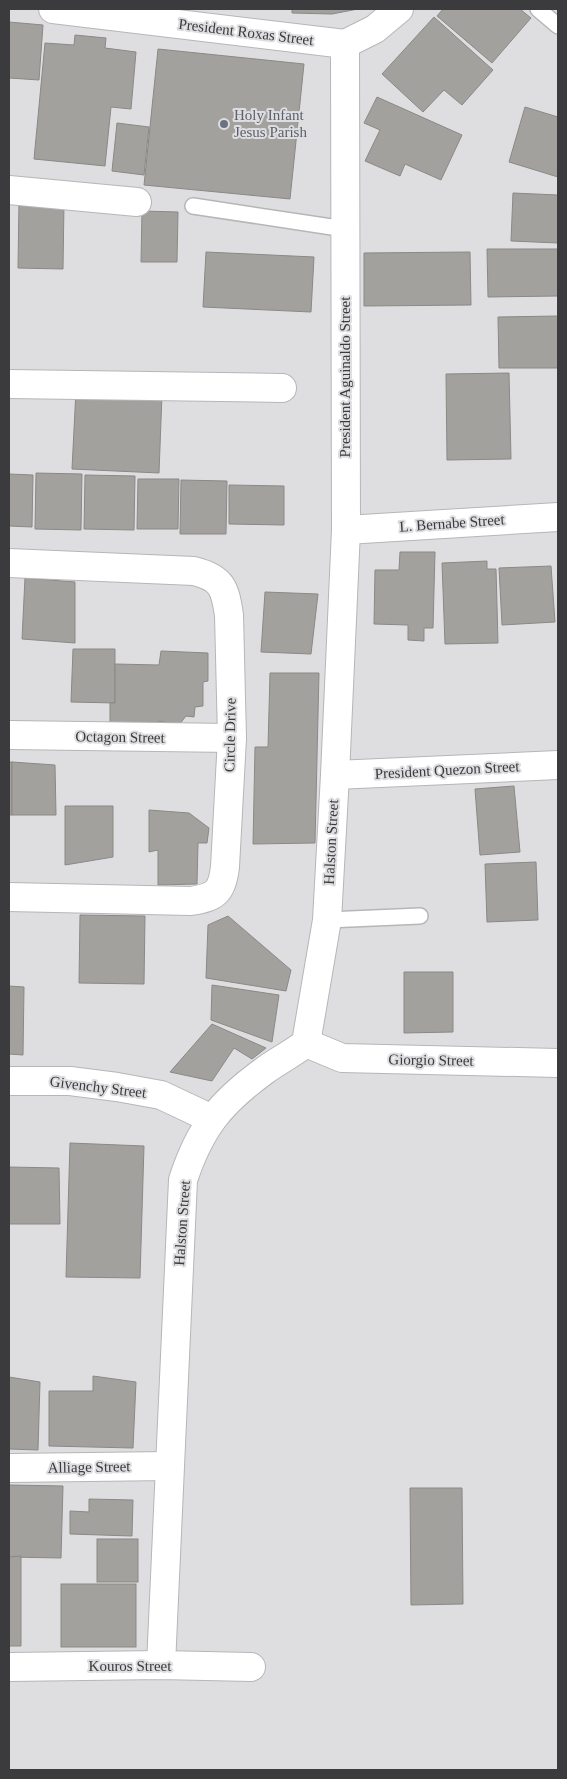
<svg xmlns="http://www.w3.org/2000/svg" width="567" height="1779" font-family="Georgia,serif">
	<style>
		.building { fill: #a3a19e; stroke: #8b8986 }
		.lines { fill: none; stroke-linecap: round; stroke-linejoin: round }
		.lane-casing { stroke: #b6b6b9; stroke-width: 18 }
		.street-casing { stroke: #b6b6b9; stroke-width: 30 }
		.lane { stroke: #fff; stroke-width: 15 }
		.street { stroke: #fff; stroke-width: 28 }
		.worship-dot { fill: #6b7280; stroke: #dedee1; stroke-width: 2 }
		.labels { text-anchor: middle; stroke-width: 4; stroke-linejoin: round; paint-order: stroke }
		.street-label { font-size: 15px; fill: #3b3b3d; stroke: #dedee1 }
		.worship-label { font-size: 15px; fill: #5b616d; stroke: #dedee1; text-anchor: start }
	</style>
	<rect width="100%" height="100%" fill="#dedee1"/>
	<g class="building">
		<polygon points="292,9 358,9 332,14 292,13"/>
		<polygon points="443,9 520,9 531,18 492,63 437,16"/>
		<polygon points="434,17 493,70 462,105 444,90 423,112 382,74"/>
		<polygon points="9,22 43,25 39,80 9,78"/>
		<polygon points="75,35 106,38 105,48 136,52 131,109 111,107 105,166 34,159 45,43 74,45"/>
		<polygon points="158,49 304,64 290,199 144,185"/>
		<polygon points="377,97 462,135 441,180 405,164 400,176 365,161 380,130 364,123"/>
		<polygon points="525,107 558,117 558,177 509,162"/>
		<polygon points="117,123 149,127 144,175 112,171"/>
		<polygon points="513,193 558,195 558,243 511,241"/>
		<polygon points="19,201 64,202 63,269 18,268"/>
		<polygon points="142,211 178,212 177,262 141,262"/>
		<polygon points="487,249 558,249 558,296 488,297"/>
		<polygon points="206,252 314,257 311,312 203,307"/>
		<polygon points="470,252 471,305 364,306 364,253"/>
		<polygon points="558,316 558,368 499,368 498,317"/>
		<polygon points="509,373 511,459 447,460 446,374"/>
		<polygon points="76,390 162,394 159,473 72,469"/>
		<polygon points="36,473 82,474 81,530 35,529"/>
		<polygon points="9,474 33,475 32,527 9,526"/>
		<polygon points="85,475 135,476 134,530 84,529"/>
		<polygon points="138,479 179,479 178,529 137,529"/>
		<polygon points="181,480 227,481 226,534 180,534"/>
		<polygon points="229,485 284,486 284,525 229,524"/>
		<polygon points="400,552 435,552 433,628 424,628 424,641 408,640 408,625 374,624 375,570 399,570"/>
		<polygon points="487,561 487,569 496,569 498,643 445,644 442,563"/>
		<polygon points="551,566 555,622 502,625 499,568"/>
		<polygon points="25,578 75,582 75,643 22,639"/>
		<polygon points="265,592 318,594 311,654 261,652"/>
		<polygon points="73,649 115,649 115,703 71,702"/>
		<polygon points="161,651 208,653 208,681 203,682 203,706 195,707 194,717 186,716 179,725 159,721 159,727 110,726 110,703 115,703 115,664 159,665"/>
		<polygon points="270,673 319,673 315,843 253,844 255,747 268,747"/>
		<rect x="9" y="762" width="3" height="53"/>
		<polygon points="12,762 55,765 56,815 12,815"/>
		<polygon points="514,786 520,852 480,855 475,789"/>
		<polygon points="65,806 113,806 113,857 65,865"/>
		<polygon points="149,810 189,813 209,828 207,843 198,843 197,884 158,885 158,850 149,852"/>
		<polygon points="536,862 538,920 487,922 485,864"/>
		<polygon points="80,915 145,916 144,984 79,983"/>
		<polygon points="228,916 291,970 286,991 206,978 208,925"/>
		<polygon points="404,972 453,972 453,1032 404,1033"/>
		<polygon points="212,985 279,995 272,1042 211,1020"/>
		<polygon points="9,986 24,987 23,1055 9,1054"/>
		<polygon points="212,1024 266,1048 252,1059 234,1048 212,1081 170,1072"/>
		<polygon points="70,1143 144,1146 140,1278 66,1277"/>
		<polygon points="9,1167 59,1168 60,1224 9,1224"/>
		<polygon points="93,1376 136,1382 133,1448 49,1446 49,1391 93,1391"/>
		<polygon points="9,1377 40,1382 38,1450 9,1449"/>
		<polygon points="9,1485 63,1486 61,1558 9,1557"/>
		<polygon points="410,1488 462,1488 463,1604 411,1605"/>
		<polygon points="89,1499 133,1500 132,1536 70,1534 70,1511 89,1512"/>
		<rect x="97" y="1539" width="41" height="43"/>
		<polygon points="21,1556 21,1646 9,1646 9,1557"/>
		<rect x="61" y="1584" width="75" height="63"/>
	</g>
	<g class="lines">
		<g class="lane-casing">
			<g id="lane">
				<polyline points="538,9 558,26"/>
				<polyline points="193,206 345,229"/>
				<polyline points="327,920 420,916"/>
			</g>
		</g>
		<g class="street-casing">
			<g id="street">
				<polyline points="53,9 345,44"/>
				<polyline points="345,44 375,29 399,9"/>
				<polyline points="9,190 137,202"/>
				<polyline points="9,384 282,388"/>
				<polyline points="346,530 558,517"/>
				<path d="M9 563 194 571C222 578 225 588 229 615L232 738 225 867C222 892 216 897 191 901L9 897"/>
				<polyline points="9,735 232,738"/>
				<polyline points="335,775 558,765"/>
				<polyline points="306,1043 342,1058 558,1063"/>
				<polyline points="9,1081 70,1081 117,1087 161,1095 212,1119"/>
				<polyline points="9,1468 169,1466"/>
				<path d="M161 1665 183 1180C200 1128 220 1103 264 1071 277 1061 292 1054 306 1043L327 920 335 775 346 530 345 44"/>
				<polyline points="9,1667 161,1665 251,1667"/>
			</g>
		</g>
		<use href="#lane" class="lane"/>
		<use href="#street" class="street"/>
	</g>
	<circle class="worship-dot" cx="224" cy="124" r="5"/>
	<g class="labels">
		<g class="street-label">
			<text transform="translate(246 32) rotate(7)" y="5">President Roxas Street</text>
			<text transform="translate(345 377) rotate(-90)" y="5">President Aguinaldo Street</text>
			<text transform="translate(452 523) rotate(-4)" y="5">L. Bernabe Street</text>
			<text transform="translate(230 735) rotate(-89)" y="5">Circle Drive</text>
			<text transform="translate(120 737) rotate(1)" y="5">Octagon Street</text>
			<text transform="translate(447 770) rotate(-3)" y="5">President Quezon Street</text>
			<text transform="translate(331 842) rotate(-87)" y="5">Halston Street</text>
			<text transform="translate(431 1060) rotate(1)" y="5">Giorgio Street</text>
			<text transform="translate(98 1087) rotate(7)" y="5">Givenchy Street</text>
			<text transform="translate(182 1223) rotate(-86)" y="5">Halston Street</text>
			<text transform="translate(89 1467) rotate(-1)" y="5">Alliage Street</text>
			<text x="130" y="1671">Kouros Street</text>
		</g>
		<g class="worship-label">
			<text x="234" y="120">Holy Infant<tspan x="234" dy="17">Jesus Parish</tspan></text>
		</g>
	</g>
	<rect width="567" height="1779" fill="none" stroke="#3b3b3d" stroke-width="20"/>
</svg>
